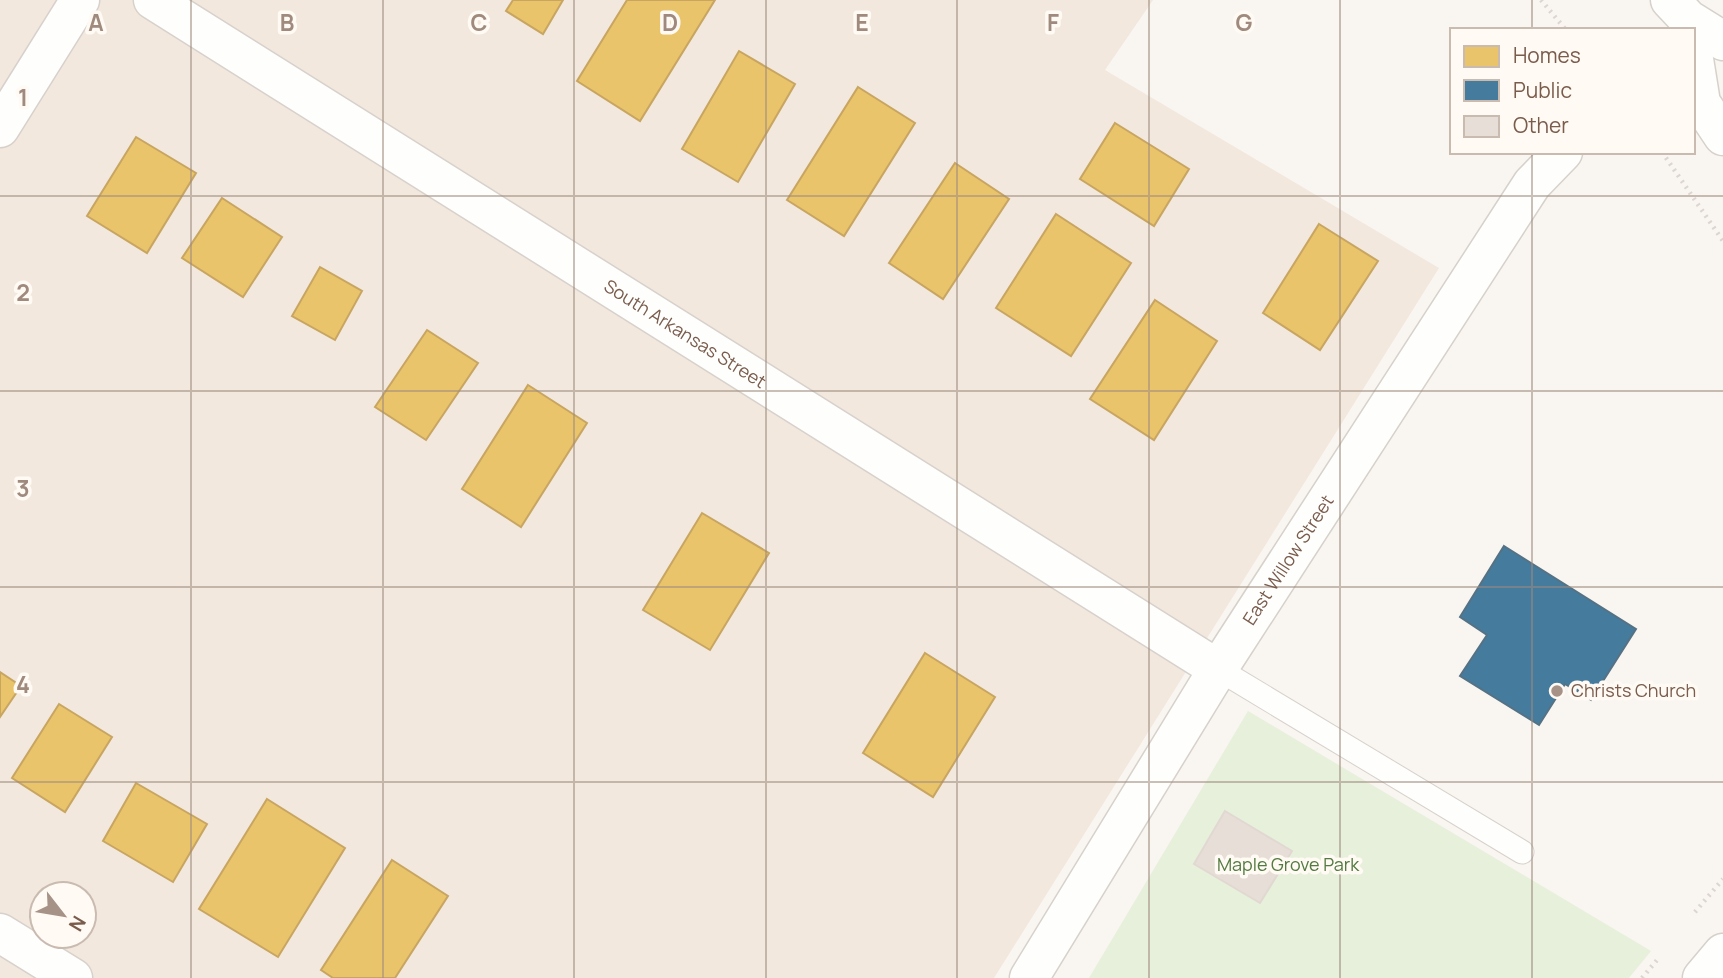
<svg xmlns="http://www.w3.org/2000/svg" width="1723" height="978" font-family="Manrope,sans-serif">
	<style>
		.residential { fill: #f2e8de; fill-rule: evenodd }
		.green { fill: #e7f0db }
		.homes { fill: #e9c46a; stroke: #c8a561; stroke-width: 2 }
		.public { fill: #457b9d; stroke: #557285; stroke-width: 2 }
		.building { fill: #e6ded7; stroke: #e2d8d2; stroke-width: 2 }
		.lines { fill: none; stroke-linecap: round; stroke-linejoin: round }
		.service-casing { stroke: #d7d1cb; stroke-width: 25 }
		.minor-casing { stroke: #d7d1cb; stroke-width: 41 }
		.tertiary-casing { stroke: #d7d1cb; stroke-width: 41 }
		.path { stroke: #dcd5d0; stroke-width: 4.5; stroke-dasharray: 2 5; stroke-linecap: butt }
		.service { stroke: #fefefd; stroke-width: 23 }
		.minor { stroke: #fefefd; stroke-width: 38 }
		.tertiary { stroke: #fefefd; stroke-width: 38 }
		.grid { fill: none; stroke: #9f8a7d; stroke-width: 2; stroke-opacity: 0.55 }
		.poi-dot { fill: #a69286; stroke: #fffaf3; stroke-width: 2.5 }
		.labels { text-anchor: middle; stroke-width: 7; stroke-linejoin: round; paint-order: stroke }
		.street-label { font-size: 18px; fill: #7a5c4d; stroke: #fffaf3 }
		.poi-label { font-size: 18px; fill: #7a5c4d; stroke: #fffaf3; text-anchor: start }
		.park-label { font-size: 18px; fill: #537a41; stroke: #fffaf3 }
		.grid-label { font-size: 23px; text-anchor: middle; font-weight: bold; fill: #9f8a7d; stroke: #fffaf3; stroke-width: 7; stroke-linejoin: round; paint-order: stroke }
	</style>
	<rect width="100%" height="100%" fill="#f9f5f0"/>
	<path class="residential" d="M0 0H1153L1105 70 1439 268 994 978H0ZM42 894H84V936H42Z"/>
	<polygon class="green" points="1248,711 1651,951 1629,978 1089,978"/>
	<g class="homes">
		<polygon points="513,0 563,0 543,34 506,11"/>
		<polygon points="627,0 715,0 640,121 577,81"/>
		<polygon points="739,51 795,84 738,182 682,149"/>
		<polygon points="858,87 915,123 844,236 787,200"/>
		<polygon points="1115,123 1189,169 1154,226 1080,179"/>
		<polygon points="136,137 196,173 147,253 87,216"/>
		<polygon points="955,163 1009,199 943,299 889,263"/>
		<polygon points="222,198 282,237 243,297 182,258"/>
		<polygon points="1056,214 1131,263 1071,356 996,308"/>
		<polygon points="1319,224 1378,261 1320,350 1263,313"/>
		<polygon points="320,267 362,291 335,340 292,316"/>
		<polygon points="1155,300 1217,341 1154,440 1090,399"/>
		<polygon points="427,330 478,363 426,440 375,407"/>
		<polygon points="528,385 587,423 521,527 462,489"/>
		<polygon points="702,513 769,553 710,650 643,610"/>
		<polygon points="925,653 995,697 933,797 863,753"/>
		<polygon points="0,672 21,686 0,717"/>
		<polygon points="59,704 112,737 65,812 12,778"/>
		<polygon points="136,783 207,824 173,882 103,841"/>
		<polygon points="267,799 345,848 278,957 199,909"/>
		<polygon points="392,860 448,896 395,978 333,978 321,970"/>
	</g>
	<polygon class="public" points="1504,546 1636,629 1591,700 1565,684 1539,725 1460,676 1487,635 1460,617"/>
	<polygon class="building" points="1225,811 1292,851 1260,903 1194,864"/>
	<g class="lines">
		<g class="service-casing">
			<polyline id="service" points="1218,669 1522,852"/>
		</g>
		<g class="minor-casing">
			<g id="minor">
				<path id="s1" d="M153 0 1218 669"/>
				<polyline points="0,128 80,0"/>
				<polyline points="0,933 73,978"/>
				<path id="s2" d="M1029 978 1218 669 1532 184 1563 152"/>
			</g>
		</g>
		<g class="tertiary-casing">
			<g id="tertiary">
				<polyline points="1670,0 1688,19 1723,41"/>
				<polyline points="1693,53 1701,103 1723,136"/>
				<polyline points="1702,978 1723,953"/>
			</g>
		</g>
		<g class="path">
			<polyline points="1541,0 1566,30"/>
			<polyline points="1662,152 1723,241"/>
			<polyline points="1695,912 1723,879"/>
			<polyline points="1642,978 1657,960"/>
		</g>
		<use href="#service" class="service"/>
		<use href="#minor" class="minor"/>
		<use href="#tertiary" class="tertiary"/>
	</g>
	<path class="grid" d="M191 0V978M383 0V978M574 0V978M766 0V978M957 0V978M1149 0V978M1340 0V978M1532 0V30M1532 152V978M0 196H1723M0 391H1723M0 587H1723M0 782H1723"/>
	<circle class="poi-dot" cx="1557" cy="691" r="7"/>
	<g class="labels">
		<g class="street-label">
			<text dy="6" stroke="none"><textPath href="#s1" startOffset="628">South Arkansas Street</textPath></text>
			<text dy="6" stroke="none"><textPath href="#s2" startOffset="492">East Willow Street</textPath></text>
		</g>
		<g class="poi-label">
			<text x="1571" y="697">Christs Church</text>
		</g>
		<g class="park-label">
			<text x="1288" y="871">Maple Grove Park</text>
		</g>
	</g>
	<g class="grid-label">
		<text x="96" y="31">A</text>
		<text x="287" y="31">B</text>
		<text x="479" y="31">C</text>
		<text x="670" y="31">D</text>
		<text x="862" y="31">E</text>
		<text x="1053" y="31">F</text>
		<text x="1244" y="31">G</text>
		<text x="23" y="106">1</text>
		<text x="23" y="301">2</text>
		<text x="23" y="497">3</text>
		<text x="23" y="693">4</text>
	</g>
	<rect x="1450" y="28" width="245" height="126" fill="#fffaf3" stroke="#cabbb1" stroke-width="2"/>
	<rect x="1464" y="46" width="35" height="21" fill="#e9c46a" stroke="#cabbb1" stroke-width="2"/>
	<text x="1513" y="63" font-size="21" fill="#7a5c4d">Homes</text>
	<rect x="1464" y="80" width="35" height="21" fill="#457b9d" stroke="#cabbb1" stroke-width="2"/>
	<text x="1513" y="98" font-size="21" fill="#7a5c4d">Public</text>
	<rect x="1464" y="116" width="35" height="21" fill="#e6ded7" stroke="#cabbb1" stroke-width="2"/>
	<text x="1513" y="133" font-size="21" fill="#7a5c4d">Other</text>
	<g transform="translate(63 915) rotate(121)"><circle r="33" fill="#fffaf3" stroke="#cabbb1" stroke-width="2"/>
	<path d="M0-5L12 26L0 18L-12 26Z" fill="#a69286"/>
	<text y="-10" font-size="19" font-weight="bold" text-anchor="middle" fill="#7a5c4d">N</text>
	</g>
</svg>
